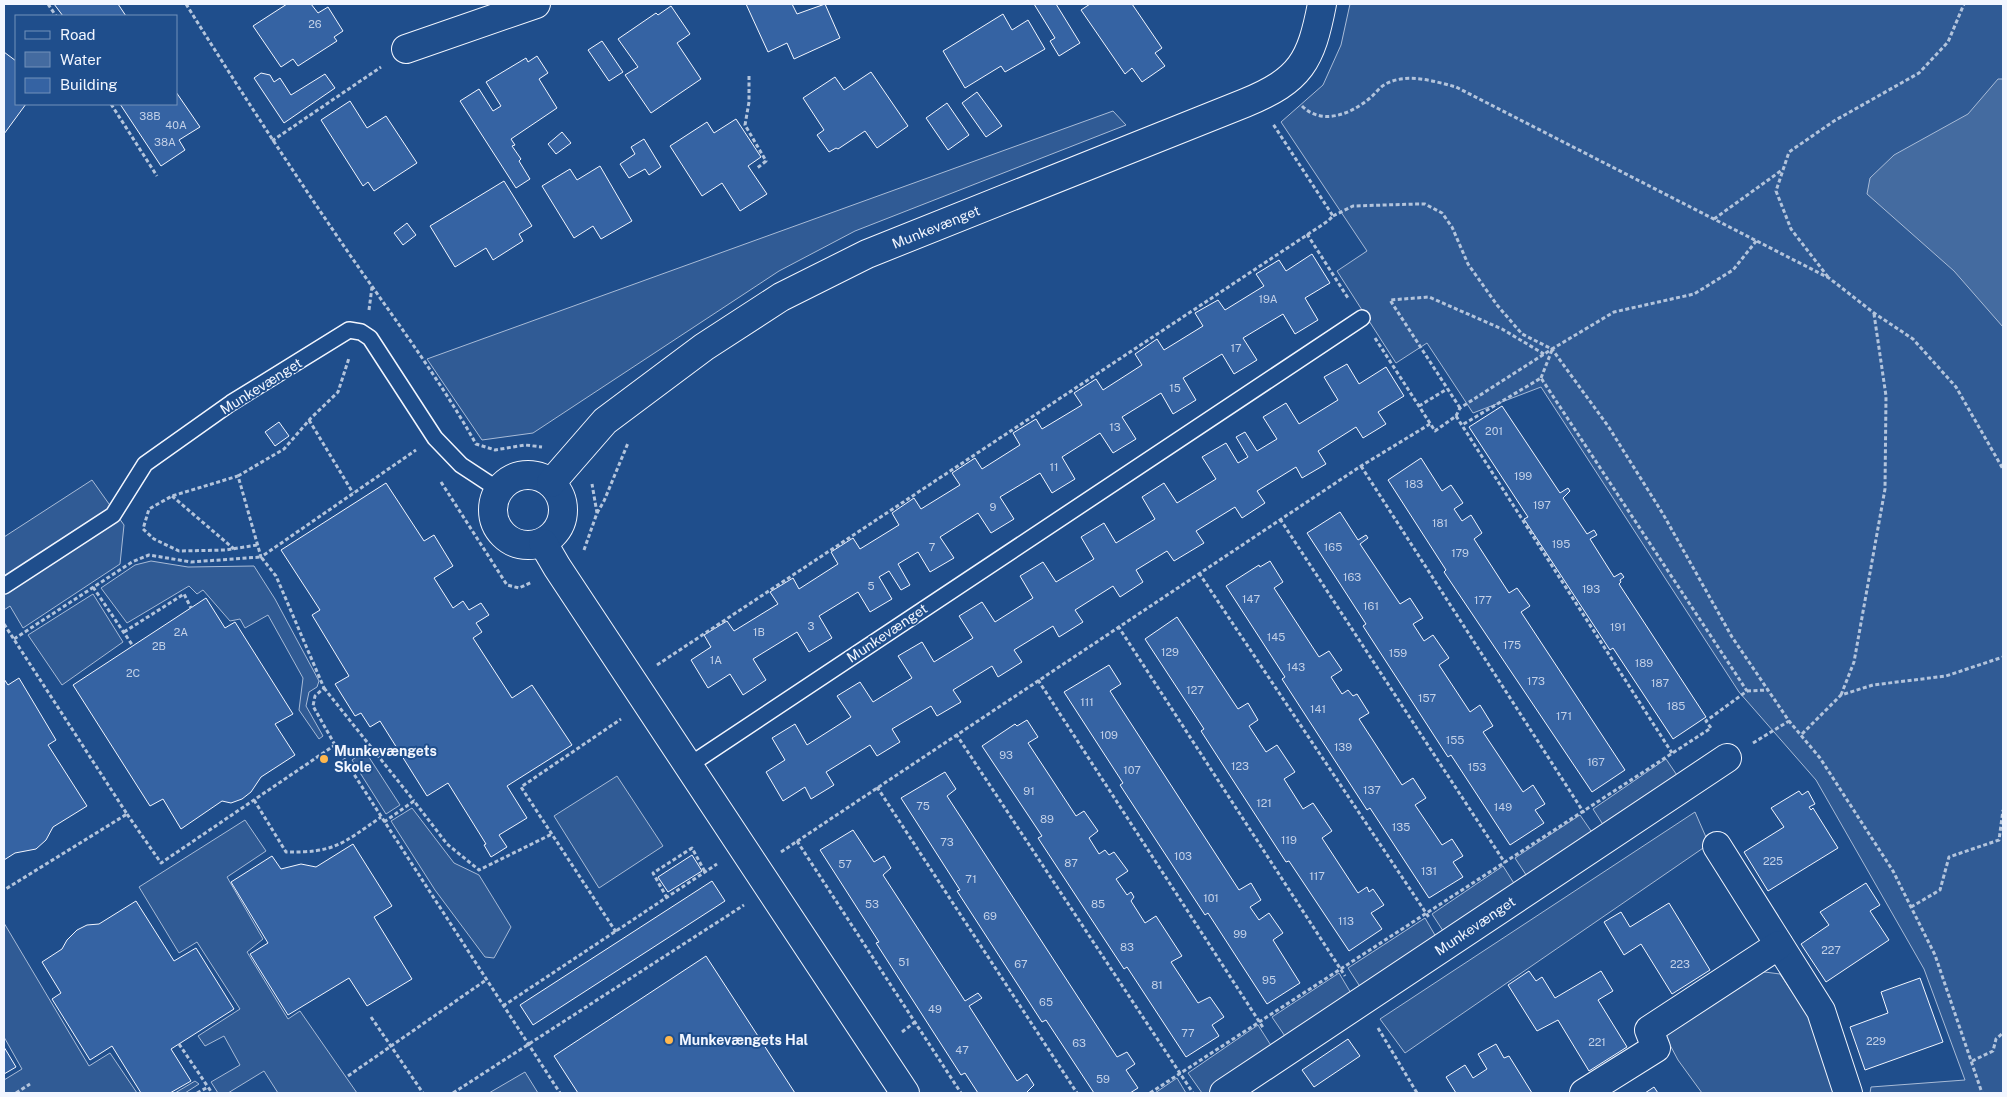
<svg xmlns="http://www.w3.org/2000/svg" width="2007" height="1097" font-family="'Public Sans',sans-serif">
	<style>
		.built { fill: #305b95; stroke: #a8bbd7 }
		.water { fill: #446ba0; stroke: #a8bbd7 }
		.building { fill: #3563a3; stroke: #f2f6ff }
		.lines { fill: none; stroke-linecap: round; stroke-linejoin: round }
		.service-casing { stroke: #f2f6ff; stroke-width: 18 }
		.minor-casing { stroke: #f2f6ff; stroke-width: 30 }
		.path { stroke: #b3c4dc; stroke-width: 3; stroke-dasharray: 4 2.5; stroke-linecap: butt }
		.service { stroke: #1f4e8c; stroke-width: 15 }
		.minor { stroke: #1f4e8c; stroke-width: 28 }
		.poi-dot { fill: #ffb74d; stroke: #1f4e8c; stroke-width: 2 }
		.labels { text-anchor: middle; stroke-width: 4; stroke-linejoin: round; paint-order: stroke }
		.number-label { font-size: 11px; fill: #c3d1e8 }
		.street-label { font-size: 14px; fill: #f2f6ff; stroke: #1f4e8c }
		.poi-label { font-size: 14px; font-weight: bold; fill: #f2f6ff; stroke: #1f4e8c; text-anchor: start }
	</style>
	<rect width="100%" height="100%" fill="#1f4e8c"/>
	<g class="built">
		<polygon points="1350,4 2003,4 2003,1093 1870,1093 1871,1087 1965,1080 1924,969 1816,780 1739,692 1541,387 1473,413 1427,343 1396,363 1337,271 1367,251 1281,122 1323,85 1341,45"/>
		<polygon points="1113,111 1126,125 855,231 779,271 533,433 482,440 427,359"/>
		<polygon points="92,480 124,525 120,564 23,628 10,606 4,610 4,537"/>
		<polygon points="151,561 188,567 254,566 275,599 319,681 317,687 309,692 306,706 323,736 319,739 299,710 303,678 268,615 245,628 240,619 230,621 203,590 197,594 189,586 127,623 101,588 135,565"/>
		<polygon points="93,594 123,642 62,685 28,635"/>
		<polygon points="365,751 400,805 386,814 352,760"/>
		<polygon points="1666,759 1685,787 1611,837 1593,809"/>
		<polygon points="617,776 663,846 599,888 554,816"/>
		<polygon points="412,808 454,863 479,875 511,927 494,958 485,957 435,890 391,821"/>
		<polygon points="1695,812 1709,844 1405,1053 1380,1019"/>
		<polygon points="1580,815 1600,844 1534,887 1515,858"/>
		<polygon points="245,820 266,851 227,877 263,939 247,952 288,1019 300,1011 357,1093 278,1093 264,1071 228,1093 218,1093 211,1082 240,1065 224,1036 205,1046 198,1036 240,1009 197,942 179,953 139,887"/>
		<polygon points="1503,866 1522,896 1451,943 1432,914"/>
		<polygon points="1425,918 1443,949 1368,999 1348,968"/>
		<polygon points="4,923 89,1066 110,1053 137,1093 4,1093 4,1080 22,1069 4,1037"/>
		<polygon points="1757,971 1780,974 1808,1015 1836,1091 1835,1093 1702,1093 1678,1060 1662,1030"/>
		<polygon points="1339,973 1358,1005 1293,1048 1272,1017"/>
		<polygon points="1258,1025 1279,1058 1227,1093 1202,1093 1188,1073"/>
		<polygon points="525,1072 538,1093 489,1093"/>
		<polygon points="1177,1078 1186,1093 1155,1093"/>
		<polygon points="195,1081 199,1084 185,1093 175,1093"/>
	</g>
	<polygon class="water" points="1998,79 2003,79 2003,327 1954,271 1867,194 1870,178 1894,155 1968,114"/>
	<g class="building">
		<polygon points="54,4 118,4 126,16 63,16"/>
		<polygon points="287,4 311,4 318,13 328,7 343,31 334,37 337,41 298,66 293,59 281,67 253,26"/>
		<polygon points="746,4 792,4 797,14 825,4 840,38 794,59 787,43 768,52"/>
		<polygon points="1034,4 1056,4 1080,43 1059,56 1050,41 1055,38"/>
		<polygon points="1090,4 1132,4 1162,48 1155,53 1165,66 1142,82 1132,68 1125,74 1081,10"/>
		<polygon points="671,6 690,34 677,43 701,79 651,113 625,75 638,67 618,39 656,13 658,15"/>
		<polygon points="1003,14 1012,30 1028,20 1045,49 1005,72 1001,66 965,88 943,51"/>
		<polygon points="602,41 623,72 609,81 588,50"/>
		<polygon points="4,52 16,61 16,104 26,104 4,134"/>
		<polygon points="537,56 548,73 539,79 557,108 511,139 515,145 512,146 521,159 519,161 530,179 516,188 460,101 479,89 493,111 501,106 486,82 526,58 528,62"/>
		<polygon points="871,72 908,126 877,148 865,131 838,149 836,148 829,152 817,135 824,130 803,98 835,77 844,90"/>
		<polygon points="261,73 270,75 274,82 280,78 291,95 325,74 335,88 284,123 254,78"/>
		<polygon points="176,92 200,127 179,140 185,150 161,166 120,104 176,104"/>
		<polygon points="977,92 1002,126 986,137 962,103"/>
		<polygon points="350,101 367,128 386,116 417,163 374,191 368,182 363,186 321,120"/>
		<polygon points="947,103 969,135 948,150 926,118"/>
		<polygon points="736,119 761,157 748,166 767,194 740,211 722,183 702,196 670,146 707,122 714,133"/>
		<polygon points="562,132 571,143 556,154 548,144"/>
		<polygon points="644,139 661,167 649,175 645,169 629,178 620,164 635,154 631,147"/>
		<polygon points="600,166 632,221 601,239 593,226 574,238 542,186 570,169 577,180"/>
		<polygon points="504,181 532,226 519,234 523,241 493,260 486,248 455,267 430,226"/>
		<polygon points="407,223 416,235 403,245 394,233"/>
		<polygon points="1312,254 1330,283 1305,298 1318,320 1295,334 1283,314 1243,338 1257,360 1234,374 1222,354 1183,378 1196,400 1173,414 1161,393 1122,417 1136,439 1113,453 1100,433 1062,457 1075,479 1052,493 1040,473 1000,497 1014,519 991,533 978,513 940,537 954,558 930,572 918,552 898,564 910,585 901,590 889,571 879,577 892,599 870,612 858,592 819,616 832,638 809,652 797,632 753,659 766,680 743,695 730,674 708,688 691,660 711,647 704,635 727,621 734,631 778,604 770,592 793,578 799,589 838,564 831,552 853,538 860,549 899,525 892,513 914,498 921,509 960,485 952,473 975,458 982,469 1020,445 1013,433 1036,419 1042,429 1082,405 1074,393 1096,379 1103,390 1142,365 1135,354 1157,339 1164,350 1203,326 1195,313 1218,300 1225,310 1264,286 1256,274 1279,260 1286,271"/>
		<polygon points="1347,364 1359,384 1386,367 1404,396 1378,412 1386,424 1363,438 1356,427 1318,451 1326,464 1302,478 1296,467 1257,491 1265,503 1242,518 1235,507 1196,531 1204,543 1174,561 1167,551 1136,570 1143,582 1120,597 1113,586 1075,610 1083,622 1059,637 1053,626 1014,650 1022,662 998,677 992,666 953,690 961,702 937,716 931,706 892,729 900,742 877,756 870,745 826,772 834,785 811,799 805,787 783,801 766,772 785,760 772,738 795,724 807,745 851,717 837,696 860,682 873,702 912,678 898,656 922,642 934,662 973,638 959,616 982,602 995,622 1033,598 1020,576 1043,562 1056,582 1094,559 1081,537 1104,523 1116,543 1155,519 1142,497 1164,483 1177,503 1216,479 1202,457 1226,443 1238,463 1248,457 1236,437 1245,432 1257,451 1277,439 1263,417 1286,403 1299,424 1338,400 1324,377"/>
		<polygon points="1502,406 1560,493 1568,488 1570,491 1563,498 1587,534 1594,530 1597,535 1590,539 1614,577 1621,573 1624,577 1620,580 1621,582 1619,584 1706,717 1673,739 1613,648 1610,650 1524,519 1528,517 1469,427"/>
		<polygon points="279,422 289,436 275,446 265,432"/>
		<polygon points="1421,458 1442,491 1451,485 1463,503 1454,509 1462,521 1471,515 1482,533 1474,539 1509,593 1517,588 1530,606 1521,612 1625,770 1592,792 1444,572 1446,570 1388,480"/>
		<polygon points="386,483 424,541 434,535 453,566 434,578 453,608 463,601 469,610 481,603 489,615 476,623 482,632 473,638 512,698 532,685 572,745 507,786 527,818 499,835 507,847 491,857 484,845 486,844 448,783 427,796 380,721 370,727 361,713 355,716 335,684 349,676 312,615 320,610 281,550"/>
		<polygon points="1340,512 1358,540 1366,535 1368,538 1360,544 1400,604 1410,598 1423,618 1413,624 1424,641 1433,635 1449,658 1439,665 1470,712 1480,705 1493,726 1483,732 1523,792 1533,785 1545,804 1535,810 1544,823 1510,845 1451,755 1448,757 1363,626 1366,624 1307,533"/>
		<polygon points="1270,561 1283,582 1274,588 1319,657 1329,651 1342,670 1331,677 1342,694 1348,690 1353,696 1357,694 1369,713 1359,719 1402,785 1413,778 1426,798 1415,805 1442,845 1452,839 1463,856 1453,862 1463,877 1429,898 1370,808 1367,810 1282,679 1285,677 1226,586 1259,565 1260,567"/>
		<polygon points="206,598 225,628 235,622 293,714 275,724 295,755 261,777 251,792 242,799 231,803 222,801 181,829 163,799 150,806 73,685"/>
		<polygon points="1177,617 1238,709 1248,703 1258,720 1249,726 1266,752 1277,745 1295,772 1284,779 1303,809 1313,803 1332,831 1322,838 1358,893 1367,887 1369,892 1373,889 1384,905 1371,913 1382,929 1349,951 1289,861 1286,862 1201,731 1204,729 1145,639"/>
		<polygon points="1109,665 1121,684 1110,691 1117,702 1239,890 1251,883 1261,900 1250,907 1259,920 1269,913 1283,933 1273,940 1300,983 1267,1004 1208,913 1205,915 1120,785 1123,783 1064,692"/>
		<polygon points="19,678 56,740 48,745 87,806 53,827 46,840 36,849 15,853 4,860 4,679 8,685"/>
		<polygon points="1027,720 1038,737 1028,743 1076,816 1084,811 1098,831 1089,838 1099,854 1105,850 1109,855 1114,852 1128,871 1116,879 1127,895 1131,892 1134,897 1131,901 1145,923 1156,916 1182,956 1171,962 1198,1003 1210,997 1224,1017 1212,1025 1219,1036 1186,1057 1127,967 1124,969 1038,838 1042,836 982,746 1015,724 1017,726"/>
		<polygon points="945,772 956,789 947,796 1117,1057 1127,1052 1135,1064 1126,1070 1138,1088 1130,1093 1094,1093 1046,1020 1042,1022 957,891 960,890 901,798"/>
		<polygon points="1799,791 1802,795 1808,791 1815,804 1809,807 1811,810 1813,808 1838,848 1768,891 1744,852 1784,827 1771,808"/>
		<polygon points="853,830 874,862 884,856 891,868 883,875 965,1001 978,993 982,998 969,1006 1017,1081 1027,1074 1034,1085 1026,1093 978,1093 965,1073 961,1075 876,943 879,942 820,850"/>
		<polygon points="353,844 392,906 374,917 412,979 367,1006 349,978 288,1015 250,954 268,943 231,882 272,856 281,869 301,864 316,867"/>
		<polygon points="692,855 702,871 668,892 658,877"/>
		<polygon points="712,881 725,901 533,1025 520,1005"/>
		<polygon points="1866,883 1880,905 1870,911 1889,940 1826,982 1801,944 1829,925 1820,912"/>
		<polygon points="136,901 174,961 196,948 234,1009 171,1049 191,1081 170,1093 141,1093 112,1046 90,1060 52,999 61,993 42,962 62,949 67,940 77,930 87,925 99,924"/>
		<polygon points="1669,903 1710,970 1672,994 1641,944 1624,955 1604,922 1621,912 1630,927"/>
		<polygon points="706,956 795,1093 578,1093 554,1056"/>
		<polygon points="1529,971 1536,981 1542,977 1555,998 1601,971 1613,991 1598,1000 1627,1047 1589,1071 1558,1020 1537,1031 1508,985"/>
		<polygon points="1920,978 1943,1042 1865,1070 1850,1027 1888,1013 1881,992"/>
		<polygon points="1348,1039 1360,1056 1314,1087 1302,1070"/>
		<polygon points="1496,1044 1504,1058 1509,1056 1532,1093 1456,1093 1446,1077 1465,1065 1473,1078 1487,1069 1478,1054"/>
		<polygon points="4,1047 16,1067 4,1074"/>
		<polygon points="1654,1087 1658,1093 1645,1093"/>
	</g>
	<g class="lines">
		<g class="service-casing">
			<g id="service">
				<polyline points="4,586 113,515 145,464 231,403 349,330 361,332 370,338 435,438 461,465 499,490"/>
				<polyline points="688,766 1362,318"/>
			</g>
		</g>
		<g class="minor-casing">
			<g id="minor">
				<polyline points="406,49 536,4"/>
				<circle cx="528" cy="510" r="35"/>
				<path d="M551 483 605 421 704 347 781 297 867 254 1245 103C1301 80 1311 61 1322 4"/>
				<polyline points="543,543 557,567 905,1093"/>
				<polyline points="1717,846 1821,1011 1848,1093"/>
				<polyline points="1224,1093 1727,758"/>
				<polyline points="1584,1093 1656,1048 1649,1030 1779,945"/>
			</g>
		</g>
		<g class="path">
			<polyline points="48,4 56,16"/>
			<path d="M186 4C239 89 293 172 350 255 393 317 439 378 476 444L495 450 525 445 542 447"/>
			<polyline points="749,76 749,102 745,125 766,161 756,169"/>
			<polyline points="111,104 157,176"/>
			<path d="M1302 106C1322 126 1351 114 1370 98 1375 94 1379 88 1384 85 1405 72 1434 81 1456 87L1829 278 1874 313 1913 339 1956 387 2003 469"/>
			<polyline points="272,141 381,67"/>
			<polyline points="1333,216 1353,206 1417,204 1425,204 1442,213 1452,227 1468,264 1497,305 1522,334 1552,349 1614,312 1694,294 1733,270 1757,240"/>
			<polyline points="1714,219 1782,170"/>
			<polyline points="1307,234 1348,298"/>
			<polyline points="1828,277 1791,229 1776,191 1789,152 1834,121 1919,73 1948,42 1964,4"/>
			<polyline points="369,310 372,287"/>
			<polyline points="1375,338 1435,431 1456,416 1460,408 1552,349 1608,426 1663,514 1732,637 1789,721 1820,758 1893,871 1935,955 1982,1093"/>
			<polyline points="1541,378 1552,350"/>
			<polyline points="1419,406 1447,389"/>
			<polyline points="1460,408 1390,300 1429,297 1502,329 1544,354"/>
			<polyline points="1456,416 1672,753"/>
			<polyline points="309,420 353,493"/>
			<polyline points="1361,466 1584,813"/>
			<polyline points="238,476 284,449 311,418 338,392 349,358"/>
			<polyline points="441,482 507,585 519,588 532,582"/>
			<polyline points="172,496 234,549"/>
			<polyline points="597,513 604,501 628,443"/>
			<polyline points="1280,519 1505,863"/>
			<polyline points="257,545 226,550 179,551 154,539 143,529 149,509 172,496 238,476 261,557 416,450"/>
			<polyline points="584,550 597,513 592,484"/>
			<polyline points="1199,573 1430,919"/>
			<polyline points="93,587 133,646"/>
			<polyline points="4,624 127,814 4,890"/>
			<polyline points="1118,626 1345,976"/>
			<polyline points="124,632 184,594 191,608"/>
			<polyline points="14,639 132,562 149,555 191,562 261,557 276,576 324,688 315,696 313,706 335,745"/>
			<polyline points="657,665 1328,221 1333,216 1273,124"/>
			<polyline points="1038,680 1264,1029"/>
			<polyline points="324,688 414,801"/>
			<polyline points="1747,691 1767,690"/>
			<polyline points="1841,695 1854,662 1885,489 1886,396 1874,314"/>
			<polyline points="956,734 1193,1093"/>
			<polyline points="1802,734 1841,695 1873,685 1946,676 2003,657"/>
			<polyline points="1753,743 1789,721"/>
			<polyline points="877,787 1077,1093"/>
			<path d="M254 800 286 852C334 853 342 844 381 817"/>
			<polyline points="127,814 161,863 335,745 560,1093"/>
			<polyline points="384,822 414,801 447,844 479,870 552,834"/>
			<polyline points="797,841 961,1093"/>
			<polyline points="781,852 1361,466 1430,424"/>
			<polyline points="667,898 653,873 692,848 705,872"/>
			<polyline points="1911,907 1940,890 1949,857 1999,840 2003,810"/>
			<polyline points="616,932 521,787 621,719"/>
			<polyline points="503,1006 717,864"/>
			<polyline points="371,1017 423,1093"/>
			<polyline points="1378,1028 1417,1093"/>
			<polyline points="902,1032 915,1022"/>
			<polyline points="179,1044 208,1087"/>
			<polyline points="1972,1061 1993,1051 1996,1039 2003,1033"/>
			<polyline points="348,1076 486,980"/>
			<polyline points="16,1093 30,1084"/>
			<polyline points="197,1093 208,1087 212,1093"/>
			<polyline points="453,1093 744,905"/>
			<polyline points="1150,1093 1711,728 1706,721 1747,691 1541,378 1462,425"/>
		</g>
		<use href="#service" class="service"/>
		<use href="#minor" class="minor"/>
	</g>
	<g class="poi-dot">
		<circle cx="324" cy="759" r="5"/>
		<circle cx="669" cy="1040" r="5"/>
	</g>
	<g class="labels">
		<g class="number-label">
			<text x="315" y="28">26</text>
			<text x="150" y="120">38B</text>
			<text x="176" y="129">40A</text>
			<text x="165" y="146">38A</text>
			<text x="1268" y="303">19A</text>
			<text x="1236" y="352">17</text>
			<text x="1175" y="392">15</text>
			<text x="1115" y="431">13</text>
			<text x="1494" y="435">201</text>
			<text x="1054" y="471">11</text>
			<text x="1523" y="480">199</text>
			<text x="1414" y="488">183</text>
			<text x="1542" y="509">197</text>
			<text x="993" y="511">9</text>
			<text x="1440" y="527">181</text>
			<text x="1561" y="548">195</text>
			<text x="932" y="551">7</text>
			<text x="1333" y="551">165</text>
			<text x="1460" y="557">179</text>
			<text x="1352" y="581">163</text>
			<text x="871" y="590">5</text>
			<text x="1591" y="593">193</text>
			<text x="1251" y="603">147</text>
			<text x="1483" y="604">177</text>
			<text x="1371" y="610">161</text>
			<text x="811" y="630">3</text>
			<text x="1618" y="631">191</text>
			<text x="181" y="636">2A</text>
			<text x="759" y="636">1B</text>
			<text x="1276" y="641">145</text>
			<text x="1512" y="649">175</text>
			<text x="159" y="650">2B</text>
			<text x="1170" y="656">129</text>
			<text x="1398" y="657">159</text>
			<text x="716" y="664">1A</text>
			<text x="1644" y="667">189</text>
			<text x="1296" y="671">143</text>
			<text x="133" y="677">2C</text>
			<text x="1536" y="685">173</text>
			<text x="1660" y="687">187</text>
			<text x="1195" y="694">127</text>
			<text x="1427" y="702">157</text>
			<text x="1087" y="706">111</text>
			<text x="1676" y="710">185</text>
			<text x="1318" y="713">141</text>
			<text x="1564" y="720">171</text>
			<text x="1109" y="739">109</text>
			<text x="1455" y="744">155</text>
			<text x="1343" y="751">139</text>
			<text x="1006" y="759">93</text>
			<text x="1596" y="766">167</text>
			<text x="1240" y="770">123</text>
			<text x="1477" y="771">153</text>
			<text x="1132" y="774">107</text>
			<text x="1372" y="794">137</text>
			<text x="1029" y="795">91</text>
			<text x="1264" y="807">121</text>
			<text x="923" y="810">75</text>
			<text x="1503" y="811">149</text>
			<text x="1047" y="823">89</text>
			<text x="1401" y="831">135</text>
			<text x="1289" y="844">119</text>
			<text x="947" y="846">73</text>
			<text x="1183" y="860">103</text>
			<text x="1773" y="865">225</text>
			<text x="1071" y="867">87</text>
			<text x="845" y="868">57</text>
			<text x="1429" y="875">131</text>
			<text x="1317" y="880">117</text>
			<text x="971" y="883">71</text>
			<text x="1211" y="902">101</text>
			<text x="872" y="908">53</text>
			<text x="1098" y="908">85</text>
			<text x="990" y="920">69</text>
			<text x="1346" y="925">113</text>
			<text x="1240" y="938">99</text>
			<text x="1127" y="951">83</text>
			<text x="1831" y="954">227</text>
			<text x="904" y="966">51</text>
			<text x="1021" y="968">67</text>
			<text x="1680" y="968">223</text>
			<text x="1269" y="984">95</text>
			<text x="1157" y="989">81</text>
			<text x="1046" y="1006">65</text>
			<text x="935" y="1013">49</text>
			<text x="1188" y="1037">77</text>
			<text x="1876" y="1045">229</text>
			<text x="1597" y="1046">221</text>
			<text x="1079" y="1047">63</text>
			<text x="962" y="1054">47</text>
			<text x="1103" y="1083">59</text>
		</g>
		<g class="street-label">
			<text transform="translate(936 227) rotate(-22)" y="5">Munkevænget</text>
			<text transform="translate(261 386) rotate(-32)" y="5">Munkevænget</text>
			<text transform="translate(887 633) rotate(-34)" y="5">Munkevænget</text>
			<text transform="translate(1475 926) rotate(-34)" y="5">Munkevænget</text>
		</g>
		<g class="poi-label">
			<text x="334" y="756">Munkevængets<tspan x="334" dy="16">Skole</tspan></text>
			<text x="679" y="1045">Munkevængets Hal</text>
		</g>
	</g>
	<rect width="2007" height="1097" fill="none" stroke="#f2f6ff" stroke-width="10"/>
	<rect x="15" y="15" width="162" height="90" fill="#1f4e8c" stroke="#7391ba"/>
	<rect x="25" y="31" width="25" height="8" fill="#1f4e8c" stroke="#7391ba"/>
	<text x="60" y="40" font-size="15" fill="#f2f6ff">Road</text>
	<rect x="25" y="52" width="25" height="15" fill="#446ba0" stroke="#7391ba"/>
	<text x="60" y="65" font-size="15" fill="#f2f6ff">Water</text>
	<rect x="25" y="78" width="25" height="15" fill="#3563a3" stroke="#7391ba"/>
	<text x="60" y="90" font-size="15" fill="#f2f6ff">Building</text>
</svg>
